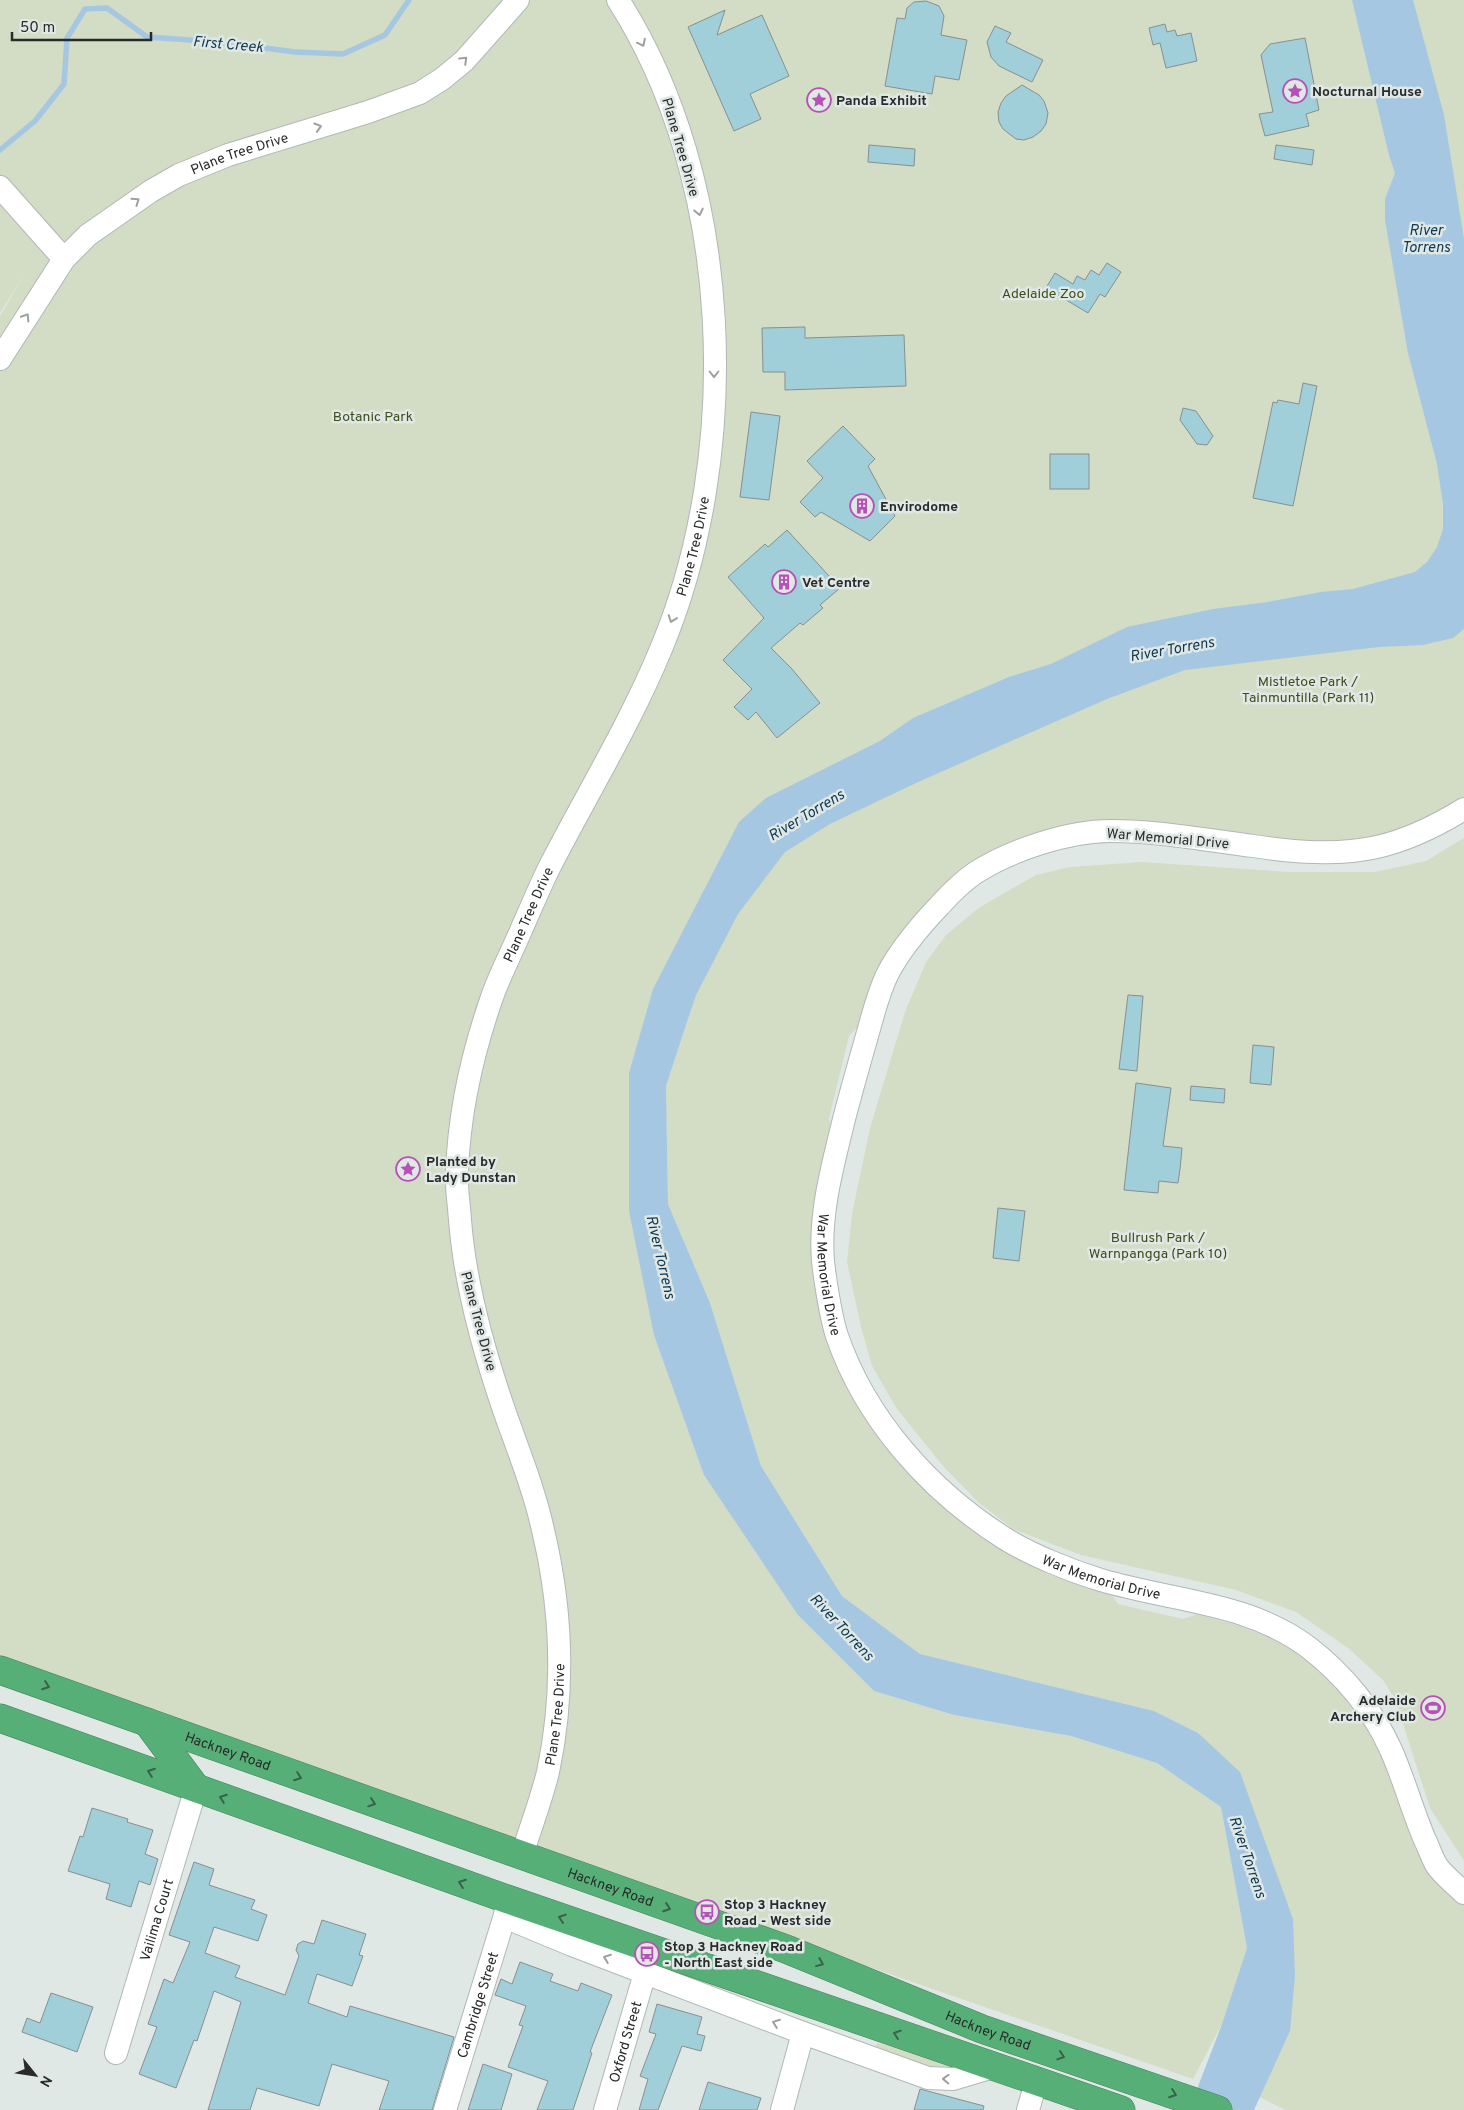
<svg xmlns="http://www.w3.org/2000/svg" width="1464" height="2110" font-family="Overpass,sans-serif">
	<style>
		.green { fill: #d3dcc5 }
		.water { fill: #a5c7e1 }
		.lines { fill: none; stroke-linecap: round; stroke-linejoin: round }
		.stream { stroke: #a5c7e1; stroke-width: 5.5 }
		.building { fill: #a0cfd9; stroke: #888f91 }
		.minor-casing { stroke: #b0b8b6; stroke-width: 24 }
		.highway-casing { stroke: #47815d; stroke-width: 29 }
		.minor { stroke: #fff; stroke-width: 22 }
		.highway { stroke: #57af78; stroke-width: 28 }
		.oneway { stroke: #9ea09f }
		.oneway2 { stroke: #3b6049 }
		.labels { text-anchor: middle; stroke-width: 5; stroke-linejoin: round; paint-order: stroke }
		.poi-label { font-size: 14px; font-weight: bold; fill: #282b2a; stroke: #e0e8e6; text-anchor: start }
		.street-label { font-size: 14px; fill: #282b2a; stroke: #e0e8e6 }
		.park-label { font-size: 14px; fill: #3c4e18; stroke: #e0e8e6 }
		.water-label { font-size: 15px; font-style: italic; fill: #0e3852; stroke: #e0e8e6 }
	</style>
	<rect width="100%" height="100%" fill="#e0e8e6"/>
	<g class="green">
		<polygon points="0,0 1464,0 1464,798 1426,821 1377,837 1322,845 1142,826 971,868 859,1026 849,1036 829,1119 833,1130 816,1218 856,1396 1021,1559 1053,1576 1112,1595 1118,1604 1183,1619 1197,1614 1240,1626 1275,1639 1301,1655 1324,1672 1366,1719 1464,1902 1464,2110 1286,2110 1259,2097 1290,2031 1198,1733 1154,1711 920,1654 842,1596 761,1466 710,1303 668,1204 666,1086 692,1008 653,989 629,1211 874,1691 954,1715 1071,1736 1157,1763 1221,1807 1247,1948 1222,2024 1193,2079 803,1944 0,1660 0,316 24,275 0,313"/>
		<polygon points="1464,838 1464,1861 1430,1808 1395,1699 1383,1680 1348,1648 1296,1612 1236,1590 1081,1555 1013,1529 978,1502 943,1466 897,1409 872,1366 861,1327 847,1262 852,1214 870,1128 905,1012 926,962 946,935 980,907 1036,875 1070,867 1142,862 1289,872 1375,872 1426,861"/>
		<polygon points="877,2043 904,2049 961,2068 946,2072 874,2051"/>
	</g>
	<polygon class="water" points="1352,0 1413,0 1444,115 1464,239 1464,629 1453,638 1423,645 1379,647 1185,670 1107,699 918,782 830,824 785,852 738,914 696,995 666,1086 668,1204 710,1303 761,1466 842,1596 920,1654 1154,1711 1198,1733 1240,1772 1293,1919 1295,1976 1290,2031 1254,2110 1189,2110 1222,2024 1247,1948 1221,1807 1157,1763 1071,1736 954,1715 874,1691 798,1615 704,1475 654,1335 629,1211 629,1073 653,989 739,822 766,798 880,741 913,718 1009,677 1051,664 1127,627 1213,609 1268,602 1321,592 1353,589 1415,572 1427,562 1437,547 1443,529 1443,504 1437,464 1408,353 1385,220 1385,199 1395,173 1389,155"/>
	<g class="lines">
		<polyline class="stream" points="0,150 35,121 64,84 67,38 85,9 107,8 147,37 219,42 295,52 343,54 385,35 409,0"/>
	</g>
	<g class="building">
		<polygon points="926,1 939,6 944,16 941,35 967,40 959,80 935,76 932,94 885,86 897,18 905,19 907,8 914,2"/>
		<polygon points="725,10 717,35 762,15 789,76 750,94 761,119 734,131 688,27"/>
		<polygon points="1165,24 1167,32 1175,30 1177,36 1191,33 1197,61 1166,68 1160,43 1153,45 1149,28"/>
		<polygon points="995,26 1011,33 1006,42 1043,60 1032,82 999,66 991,57 987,42"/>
		<polygon points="1305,38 1319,110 1306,114 1309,126 1265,136 1259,114 1273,112 1261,55 1270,44"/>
		<polygon points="1022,85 1039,95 1044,101 1048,113 1046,124 1041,131 1033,137 1024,140 1016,139 1003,129 999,122 998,112 1001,103 1006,96"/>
		<polygon points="869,145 915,149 914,166 868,162"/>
		<polygon points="1276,145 1314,150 1312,165 1274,159"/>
		<polygon points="1107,263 1121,272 1105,297 1100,294 1088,313 1046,288 1055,273 1073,284 1077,276 1085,280 1091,270 1099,275"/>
		<polygon points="805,327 805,338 904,335 906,386 785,390 785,372 763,372 762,328"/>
		<polygon points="1303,383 1317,386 1293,506 1253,498 1273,402 1277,403 1278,400 1299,404"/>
		<polygon points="1183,408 1196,411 1213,436 1207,445 1197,444 1180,420"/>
		<polygon points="751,412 780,416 769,500 740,497"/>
		<polygon points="843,426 875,459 868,466 895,516 870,541 821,512 815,517 800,502 823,478 807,461"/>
		<rect x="1050" y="454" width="39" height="35"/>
		<polygon points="787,530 840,588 820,605 823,608 803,625 800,623 771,648 792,669 820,703 777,738 756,712 748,720 734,707 752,689 723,660 764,618 728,577 765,544 768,547"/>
		<polygon points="1128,995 1143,996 1137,1071 1119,1069"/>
		<polygon points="1253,1045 1274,1047 1271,1085 1250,1083"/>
		<polygon points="1136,1083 1171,1088 1163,1146 1182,1148 1180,1169 1178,1183 1159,1181 1158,1193 1124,1190"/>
		<polygon points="1191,1086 1225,1089 1224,1103 1190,1100"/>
		<polygon points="998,1208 1025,1211 1019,1261 993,1258"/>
		<polygon points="92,1808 128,1819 127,1822 153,1830 145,1854 158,1859 150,1885 139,1881 131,1907 106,1899 110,1884 68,1871 80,1836 83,1837"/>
		<polygon points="194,1862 214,1869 209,1885 255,1900 251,1909 267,1915 258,1941 214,1927 205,1953 240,1966 235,1977 285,1995 299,1956 296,1950 298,1944 303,1941 314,1944 322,1920 366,1934 359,1955 363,1956 352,1986 317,1974 308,2003 347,2017 350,2006 454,2037 432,2110 379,2110 389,2081 332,2064 319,2106 257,2088 250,2110 208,2110 241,2002 214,1991 197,2041 194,2040 176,2088 139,2074 157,2027 148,2024 164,1979 173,1983 190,1942 169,1935"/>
		<polygon points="520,1962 553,1974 550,1981 578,1991 581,1983 612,1995 590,2052 592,2053 573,2110 537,2110 548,2081 508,2067 523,2026 519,2025 526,2006 495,1995 501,1979 512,1984"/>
		<polygon points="51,1993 93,2007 77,2052 22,2032 27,2018 40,2023"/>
		<polygon points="657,2004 702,2017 697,2034 705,2036 701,2051 682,2046 658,2110 639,2110 648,2079 640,2076 656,2034 649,2032"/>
		<polygon points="483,2064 512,2074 501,2110 468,2110"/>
		<polygon points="708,2082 761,2098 757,2110 699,2110"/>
		<polygon points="920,2089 984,2106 983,2110 914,2110"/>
	</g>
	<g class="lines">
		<g class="minor-casing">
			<g id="minor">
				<polyline points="0,187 64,259"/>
				<path id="s1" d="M0 359 64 259 88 235 151 191 179 175 228 155 368 112 420 93 442 79 464 61 518 0"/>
				<path id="s2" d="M1464 809C1438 825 1408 840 1377 847 1336 856 1294 852 1253 846 1206 840 1158 831 1111 831 1068 831 1011 850 975 873 962 882 950 894 940 905 920 926 901 948 888 973 878 993 873 1015 867 1036 859 1064 851 1092 844 1119 833 1165 819 1213 823 1261 825 1280 831 1318 837 1336 866 1420 930 1491 1004 1538 1031 1555 1071 1571 1101 1580 1171 1601 1248 1602 1308 1647 1343 1674 1373 1710 1391 1750 1404 1779 1412 1810 1425 1840 1429 1848 1432 1858 1437 1866 1444 1876 1455 1884 1464 1893"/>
				<path id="s3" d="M522 1856C530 1828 541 1801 548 1772 565 1692 562 1610 543 1530 534 1489 518 1450 504 1410 483 1349 465 1285 460 1220 459 1204 456 1188 457 1172 459 1114 472 1055 491 1000 499 976 512 952 522 928 531 908 540 886 550 866 587 794 630 724 661 649 743 453 734 181 618 0"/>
				<polyline points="505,1915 514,1921 572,1945 803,2033 928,2078 953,2079 993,2067"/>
				<path id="s4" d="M116 2053 196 1788"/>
				<path id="s5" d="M445 2110 505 1915 507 1900"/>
				<path id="s6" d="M605 2110 645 1973"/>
				<polyline points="782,2110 803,2033"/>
				<polyline points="1028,2110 1036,2082"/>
			</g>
		</g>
		<g class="highway-casing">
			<g id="highway">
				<path id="s7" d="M0 1670 786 1949 982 2029 1218 2110"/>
				<polyline points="0,1718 507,1899 1121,2110"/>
				<polyline points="147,1722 196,1788"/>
			</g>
		</g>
		<use href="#minor" class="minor"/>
		<use href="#highway" class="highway"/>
	</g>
	<defs><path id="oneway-chevron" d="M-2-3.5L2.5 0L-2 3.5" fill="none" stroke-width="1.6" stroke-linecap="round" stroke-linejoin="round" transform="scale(1.25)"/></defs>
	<g class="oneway">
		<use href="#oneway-chevron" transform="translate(642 43) rotate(64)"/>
		<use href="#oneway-chevron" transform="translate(464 60) rotate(-44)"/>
		<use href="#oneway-chevron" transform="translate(318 127) rotate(-17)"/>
		<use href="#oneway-chevron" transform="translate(136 201) rotate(-35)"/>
		<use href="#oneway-chevron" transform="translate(699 212) rotate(78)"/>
		<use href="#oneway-chevron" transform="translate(26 317) rotate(-58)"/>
		<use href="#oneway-chevron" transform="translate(714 374) rotate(90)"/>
		<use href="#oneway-chevron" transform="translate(672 619) rotate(110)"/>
		<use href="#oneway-chevron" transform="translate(607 1958) rotate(-159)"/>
		<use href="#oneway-chevron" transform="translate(776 2023) rotate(-159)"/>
		<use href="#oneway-chevron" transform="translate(946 2079) rotate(-178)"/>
	</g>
	<g class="oneway2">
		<use href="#oneway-chevron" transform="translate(46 1686) rotate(20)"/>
		<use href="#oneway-chevron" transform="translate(151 1772) rotate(-160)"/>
		<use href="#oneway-chevron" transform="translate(298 1777) rotate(20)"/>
		<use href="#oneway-chevron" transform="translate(223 1798) rotate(-160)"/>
		<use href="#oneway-chevron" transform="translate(372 1803) rotate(19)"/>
		<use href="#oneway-chevron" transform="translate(462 1883) rotate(-160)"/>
		<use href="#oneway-chevron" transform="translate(667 1908) rotate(20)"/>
		<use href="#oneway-chevron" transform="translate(562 1918) rotate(-161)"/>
		<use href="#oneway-chevron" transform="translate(820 1963) rotate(22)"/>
		<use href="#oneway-chevron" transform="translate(897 2034) rotate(-161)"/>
		<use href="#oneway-chevron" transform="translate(1061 2056) rotate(18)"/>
		<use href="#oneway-chevron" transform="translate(1173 2094) rotate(20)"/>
	</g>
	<defs>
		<g id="sight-ring" transform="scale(1.25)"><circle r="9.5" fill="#e0e8e6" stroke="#b751b5" stroke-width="1.5"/><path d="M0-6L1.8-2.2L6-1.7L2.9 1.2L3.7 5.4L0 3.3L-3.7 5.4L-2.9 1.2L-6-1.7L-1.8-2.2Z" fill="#b751b5"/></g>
		<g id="building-ring" transform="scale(1.25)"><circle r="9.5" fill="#e0e8e6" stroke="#b751b5" stroke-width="1.5"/><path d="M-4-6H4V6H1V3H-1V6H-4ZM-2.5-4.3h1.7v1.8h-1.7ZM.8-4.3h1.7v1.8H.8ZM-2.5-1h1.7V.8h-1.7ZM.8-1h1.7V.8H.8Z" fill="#b751b5"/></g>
		<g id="stadium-ring" transform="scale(1.25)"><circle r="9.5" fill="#e0e8e6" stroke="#b751b5" stroke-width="1.5"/><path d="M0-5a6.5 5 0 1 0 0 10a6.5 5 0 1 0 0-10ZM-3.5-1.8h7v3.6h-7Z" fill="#b751b5"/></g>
		<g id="bus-ring" transform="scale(1.25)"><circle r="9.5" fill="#e0e8e6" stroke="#b751b5" stroke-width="1.5"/><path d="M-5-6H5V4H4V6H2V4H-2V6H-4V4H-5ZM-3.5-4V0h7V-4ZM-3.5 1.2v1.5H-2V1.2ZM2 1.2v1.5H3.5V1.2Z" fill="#b751b5"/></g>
	</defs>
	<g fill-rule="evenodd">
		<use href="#sight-ring" x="1295" y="91"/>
		<use href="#sight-ring" x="819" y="100"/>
		<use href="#building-ring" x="862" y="506"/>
		<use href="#building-ring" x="784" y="582"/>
		<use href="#sight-ring" x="408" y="1169"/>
		<use href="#stadium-ring" x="1433" y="1708"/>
		<use href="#bus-ring" x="707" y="1912"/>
		<use href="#bus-ring" x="647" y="1954"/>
	</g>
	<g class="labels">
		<g class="poi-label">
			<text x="1312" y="96">Nocturnal House</text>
			<text x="836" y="105">Panda Exhibit</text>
			<text x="880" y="511">Envirodome</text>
			<text x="802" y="587">Vet Centre</text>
			<text x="426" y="1166">Planted by<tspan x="426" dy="16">Lady Dunstan</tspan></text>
			<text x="1416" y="1705" text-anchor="end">Adelaide<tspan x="1416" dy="16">Archery Club</tspan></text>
			<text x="724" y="1909">Stop 3 Hackney<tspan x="724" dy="16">Road - West side</tspan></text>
			<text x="664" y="1951">Stop 3 Hackney Road<tspan x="664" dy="16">- North East side</tspan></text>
		</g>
		<g class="street-label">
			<text transform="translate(681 147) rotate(74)" y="5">Plane Tree Drive</text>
			<text dy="5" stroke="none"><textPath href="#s1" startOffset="326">Plane Tree Drive</textPath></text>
			<text dy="5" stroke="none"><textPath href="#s3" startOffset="1376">Plane Tree Drive</textPath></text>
			<text transform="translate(1168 838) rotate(5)" y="5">War Memorial Drive</text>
			<text dy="5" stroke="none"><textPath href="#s3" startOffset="971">Plane Tree Drive</textPath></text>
			<text dy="5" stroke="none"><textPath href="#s2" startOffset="951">War Memorial Drive</textPath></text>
			<text transform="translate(479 1321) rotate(75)" y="5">Plane Tree Drive</text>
			<text dy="5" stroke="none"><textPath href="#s2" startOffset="1386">War Memorial Drive</textPath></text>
			<text dy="5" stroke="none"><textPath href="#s3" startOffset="146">Plane Tree Drive</textPath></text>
			<text dy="5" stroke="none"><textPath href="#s7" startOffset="242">Hackney Road</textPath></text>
			<text dy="5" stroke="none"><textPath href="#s7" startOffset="648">Hackney Road</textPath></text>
			<text dy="5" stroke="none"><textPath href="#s4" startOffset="139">Vailima Court</textPath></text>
			<text dy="5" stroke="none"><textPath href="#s5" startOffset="110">Cambridge Street</textPath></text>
			<text dy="5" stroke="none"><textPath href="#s7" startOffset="1052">Hackney Road</textPath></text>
			<text dy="5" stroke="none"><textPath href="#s6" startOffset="71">Oxford Street</textPath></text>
		</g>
		<g class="park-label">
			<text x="1043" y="298">Adelaide Zoo</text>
			<text x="373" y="421">Botanic Park</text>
			<text x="1308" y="686">Mistletoe Park /<tspan x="1308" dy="16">Tainmuntilla (Park 11)</tspan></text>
			<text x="1158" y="1242">Bullrush Park /<tspan x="1158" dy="16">Warnpangga (Park 10)</tspan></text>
		</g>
		<g class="water-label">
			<text transform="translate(228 44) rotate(5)" y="5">First Creek</text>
			<text x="1426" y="235">River<tspan x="1426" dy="17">Torrens</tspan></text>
			<text transform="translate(1172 649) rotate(-10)" y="5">River Torrens</text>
			<text transform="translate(806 815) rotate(-31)" y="5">River Torrens</text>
			<text transform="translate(661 1257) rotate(77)" y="5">River Torrens</text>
			<text transform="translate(842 1627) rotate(47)" y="5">River Torrens</text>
			<text transform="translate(1248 1857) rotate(71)" y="5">River Torrens</text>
		</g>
	</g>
	<g transform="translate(35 2075) rotate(120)" stroke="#e0e8e6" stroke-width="4" paint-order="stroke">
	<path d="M0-4L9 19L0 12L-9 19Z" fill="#282b2a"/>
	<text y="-8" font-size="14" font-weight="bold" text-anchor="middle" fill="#282b2a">N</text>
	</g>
	<path d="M12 32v8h139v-8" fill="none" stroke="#282b2a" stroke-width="2.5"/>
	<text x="20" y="32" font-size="15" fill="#282b2a" stroke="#e0e8e6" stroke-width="4" paint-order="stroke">50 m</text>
</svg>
